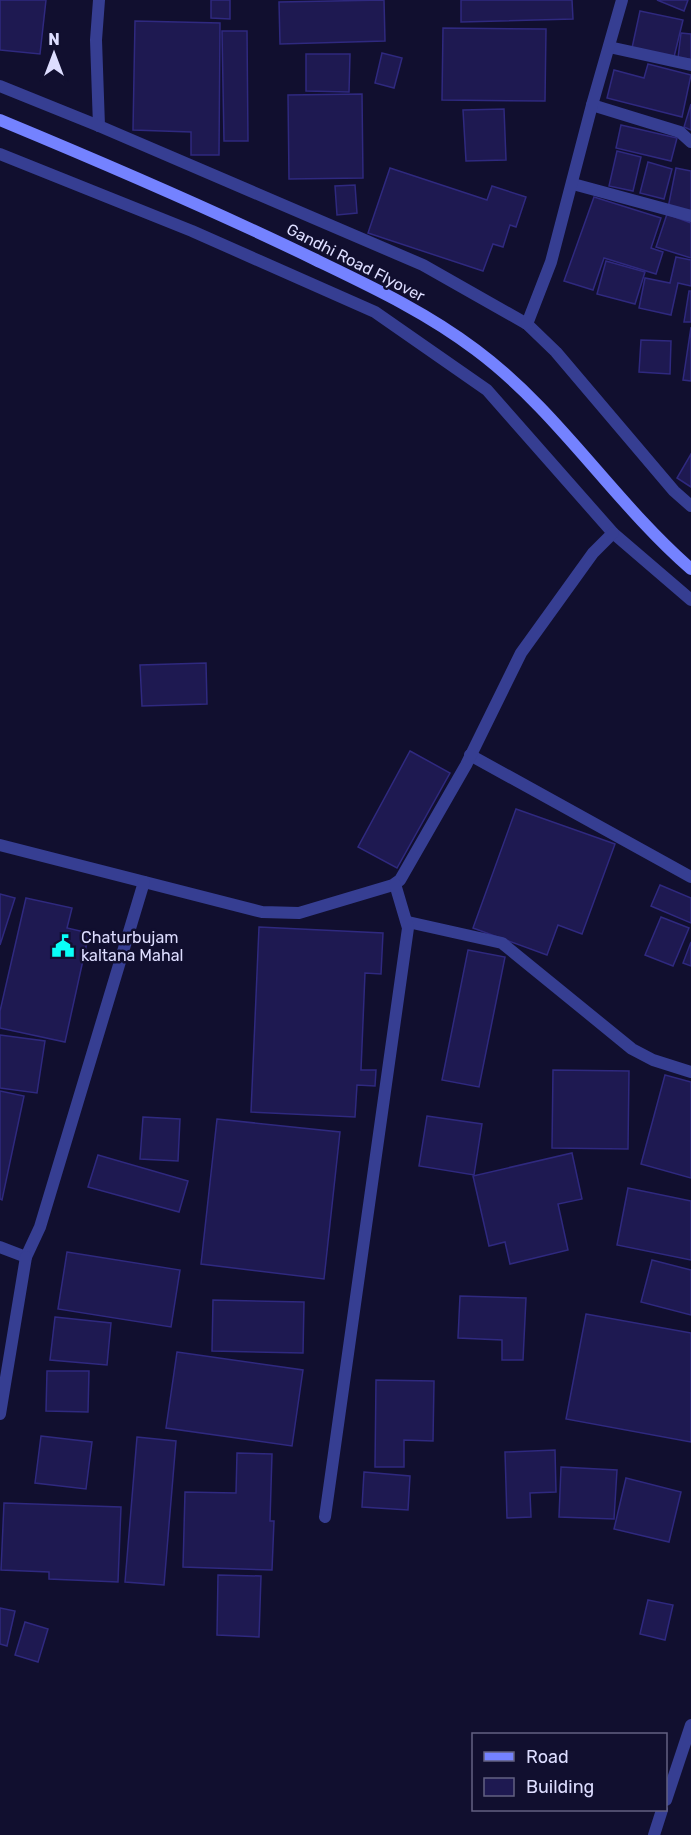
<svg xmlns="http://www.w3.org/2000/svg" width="691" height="1835" font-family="Rubik,sans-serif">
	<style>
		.building { fill: #1e1951; stroke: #2f297f; stroke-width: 1.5 }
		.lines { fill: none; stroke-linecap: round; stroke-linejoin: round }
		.street { stroke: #363e92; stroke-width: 12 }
		.secondary { stroke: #7482ff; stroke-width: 12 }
		.labels { text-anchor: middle; stroke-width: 5; stroke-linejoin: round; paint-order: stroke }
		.street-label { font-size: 16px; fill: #ddf; stroke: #110f2f }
		.poi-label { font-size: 16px; fill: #ddf; stroke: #110f2f; text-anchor: start }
	</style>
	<rect width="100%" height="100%" fill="#110f2f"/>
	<g class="building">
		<polygon points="0,0 46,0 40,54 0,50"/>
		<polygon points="211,0 230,0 230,19 211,18"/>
		<polygon points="384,0 385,41 280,44 279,2"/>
		<polygon points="461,0 572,0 573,19 461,22"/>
		<polygon points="657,0 688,0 684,11"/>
		<polygon points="640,11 683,20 674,57 632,48"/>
		<polygon points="135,21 220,23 219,155 191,155 191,132 133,130"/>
		<polygon points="443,28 546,29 545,101 442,100"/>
		<polygon points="222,31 247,31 248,141 224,141"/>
		<polygon points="681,33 691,34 691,59 678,58"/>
		<polygon points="382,53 402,58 394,88 375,83"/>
		<polygon points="306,54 350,54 349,92 306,91"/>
		<polygon points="648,64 691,75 682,117 607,98 614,70 644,78"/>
		<polygon points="362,94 363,178 289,179 288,95"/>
		<polygon points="691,104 691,130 684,127"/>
		<polygon points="504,109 506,160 466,161 463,110"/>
		<polygon points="621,125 677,138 671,161 616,148"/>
		<polygon points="617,151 641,157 633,191 609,186"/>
		<polygon points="648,162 672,169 664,199 640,193"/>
		<polygon points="390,168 487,200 492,186 526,197 516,227 510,225 503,247 493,244 483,271 368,233"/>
		<polygon points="676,168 691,171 691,212 668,208"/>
		<polygon points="355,185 357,213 337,215 335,186"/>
		<polygon points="594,197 661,218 651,248 663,252 656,274 604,258 593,290 564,281"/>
		<polygon points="667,214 691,223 691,258 656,247"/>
		<polygon points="676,257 691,260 691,286 678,283 671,315 639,308 645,278 670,283"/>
		<polygon points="606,261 645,272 635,304 597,294"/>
		<polygon points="689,291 691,291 691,322 684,322"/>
		<polygon points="691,327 691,381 683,380"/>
		<polygon points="641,340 671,341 670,374 639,372"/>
		<polygon points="691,454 691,487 677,478"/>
		<polygon points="206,663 207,704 142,706 140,665"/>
		<polygon points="410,751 450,773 397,868 358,847"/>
		<polygon points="516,809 615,844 582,934 558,925 547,955 473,928"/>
		<polygon points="660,885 691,898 691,923 651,906"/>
		<polygon points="0,894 15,898 0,945"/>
		<polygon points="26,898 72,908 67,928 89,933 65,1042 0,1028 0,1011"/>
		<polygon points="661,917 689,928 673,966 645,955"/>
		<polygon points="259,927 383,933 381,974 365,973 361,1070 376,1070 375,1086 357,1085 355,1117 251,1112"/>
		<polygon points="691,942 691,966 683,963"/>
		<polygon points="468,950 505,957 479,1087 442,1080"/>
		<polygon points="0,1035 45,1041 37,1093 0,1088"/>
		<polygon points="553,1070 629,1071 628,1149 552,1148"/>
		<polygon points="665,1075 691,1082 691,1178 641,1164"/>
		<polygon points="0,1091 24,1096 2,1200 0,1199"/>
		<polygon points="427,1116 482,1124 474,1175 419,1166"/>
		<polygon points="143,1117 180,1119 178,1161 140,1159"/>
		<polygon points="217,1119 340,1132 324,1279 201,1264"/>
		<polygon points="572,1153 582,1199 558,1204 568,1250 510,1264 505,1242 489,1246 473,1176"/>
		<polygon points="98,1155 188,1181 179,1212 88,1187"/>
		<polygon points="628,1188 691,1201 691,1260 617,1245"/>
		<polygon points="67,1252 180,1270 171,1327 58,1309"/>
		<polygon points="652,1260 691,1270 691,1315 641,1302"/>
		<polygon points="460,1296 526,1298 523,1360 502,1360 502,1340 458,1338"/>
		<polygon points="213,1300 304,1302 303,1353 212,1351"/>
		<polygon points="586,1314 691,1333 691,1442 566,1419"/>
		<polygon points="55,1317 111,1323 107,1365 50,1360"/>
		<polygon points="177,1352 303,1370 292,1446 166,1428"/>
		<polygon points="47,1371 89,1371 88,1412 46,1411"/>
		<polygon points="376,1380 434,1381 433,1441 404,1440 404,1467 375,1467"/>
		<polygon points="41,1436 92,1442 86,1489 35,1483"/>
		<polygon points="137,1437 176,1441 164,1585 125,1582"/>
		<polygon points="555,1450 556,1492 530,1493 531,1517 507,1518 505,1452"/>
		<polygon points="237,1453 272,1454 270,1521 274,1521 272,1570 183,1567 185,1492 236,1493"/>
		<polygon points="561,1467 617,1470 614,1519 559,1517"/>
		<polygon points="364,1472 410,1476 408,1510 362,1507"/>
		<polygon points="626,1478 681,1492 669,1542 614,1529"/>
		<polygon points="4,1503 121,1507 118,1582 49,1579 49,1572 1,1570"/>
		<polygon points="218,1575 261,1576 259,1637 217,1635"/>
		<polygon points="648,1600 673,1605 665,1640 640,1634"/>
		<polygon points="0,1608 15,1611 7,1646 0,1644"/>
		<polygon points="25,1622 48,1629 38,1662 15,1655"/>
	</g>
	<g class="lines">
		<g class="street">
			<polyline points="99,0 96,40 99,126"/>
			<polyline points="609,47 691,65"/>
			<polyline points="0,86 99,126 423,265 527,324 556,352 674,491 691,506"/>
			<polyline points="592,105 680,132 691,142"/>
			<polyline points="0,154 192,231 375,312 487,390 613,533 691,600"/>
			<polyline points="573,184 691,216"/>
			<polyline points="527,324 551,262 592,105 622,0"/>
			<polyline points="470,755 691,877"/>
			<polyline points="0,845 262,912 299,913 393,885 400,880 466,765 521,653 593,553 613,533"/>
			<polyline points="408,922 502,943 632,1049 653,1060 691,1072"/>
			<polyline points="0,1247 26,1257 40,1227 144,882"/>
			<polyline points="0,1414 26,1257"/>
			<polyline points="325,1517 408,928 395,884"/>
			<polyline points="666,1800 691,1725"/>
			<polyline points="654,1835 662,1810"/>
		</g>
		<path class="secondary" d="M0 120C106 164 211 209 314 259 370 286 426 312 476 350 559 412 613 501 691 569"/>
	</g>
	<defs>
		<g id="civic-bare" transform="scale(1.8)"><path d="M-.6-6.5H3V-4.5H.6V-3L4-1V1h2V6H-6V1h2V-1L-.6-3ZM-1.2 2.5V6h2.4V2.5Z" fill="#09fff8" stroke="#110f2f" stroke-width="2.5" paint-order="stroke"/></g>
	</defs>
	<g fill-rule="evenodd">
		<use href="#civic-bare" x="63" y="946"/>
	</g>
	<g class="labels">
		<g class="street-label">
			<text transform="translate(356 262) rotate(27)" y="6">Gandhi Road Flyover</text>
		</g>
		<g class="poi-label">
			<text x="81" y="943">Chaturbujam<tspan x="81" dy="18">kaltana Mahal</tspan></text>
		</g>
	</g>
	<rect x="472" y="1733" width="195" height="78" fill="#110f2f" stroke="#636182" stroke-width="1.5"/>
	<rect x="484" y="1752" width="30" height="9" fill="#7482ff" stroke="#636182" stroke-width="1.5"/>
	<text x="526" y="1763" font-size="18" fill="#ddddff">Road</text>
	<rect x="484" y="1778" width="30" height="18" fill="#1e1951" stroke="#636182" stroke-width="1.5"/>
	<text x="526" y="1793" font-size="18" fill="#ddddff">Building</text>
	<g transform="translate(54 54)" stroke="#110f2f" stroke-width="4.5" paint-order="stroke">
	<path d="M0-4.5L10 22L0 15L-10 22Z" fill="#ddddff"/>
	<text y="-9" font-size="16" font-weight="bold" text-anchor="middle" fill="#ddddff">N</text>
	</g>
</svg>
